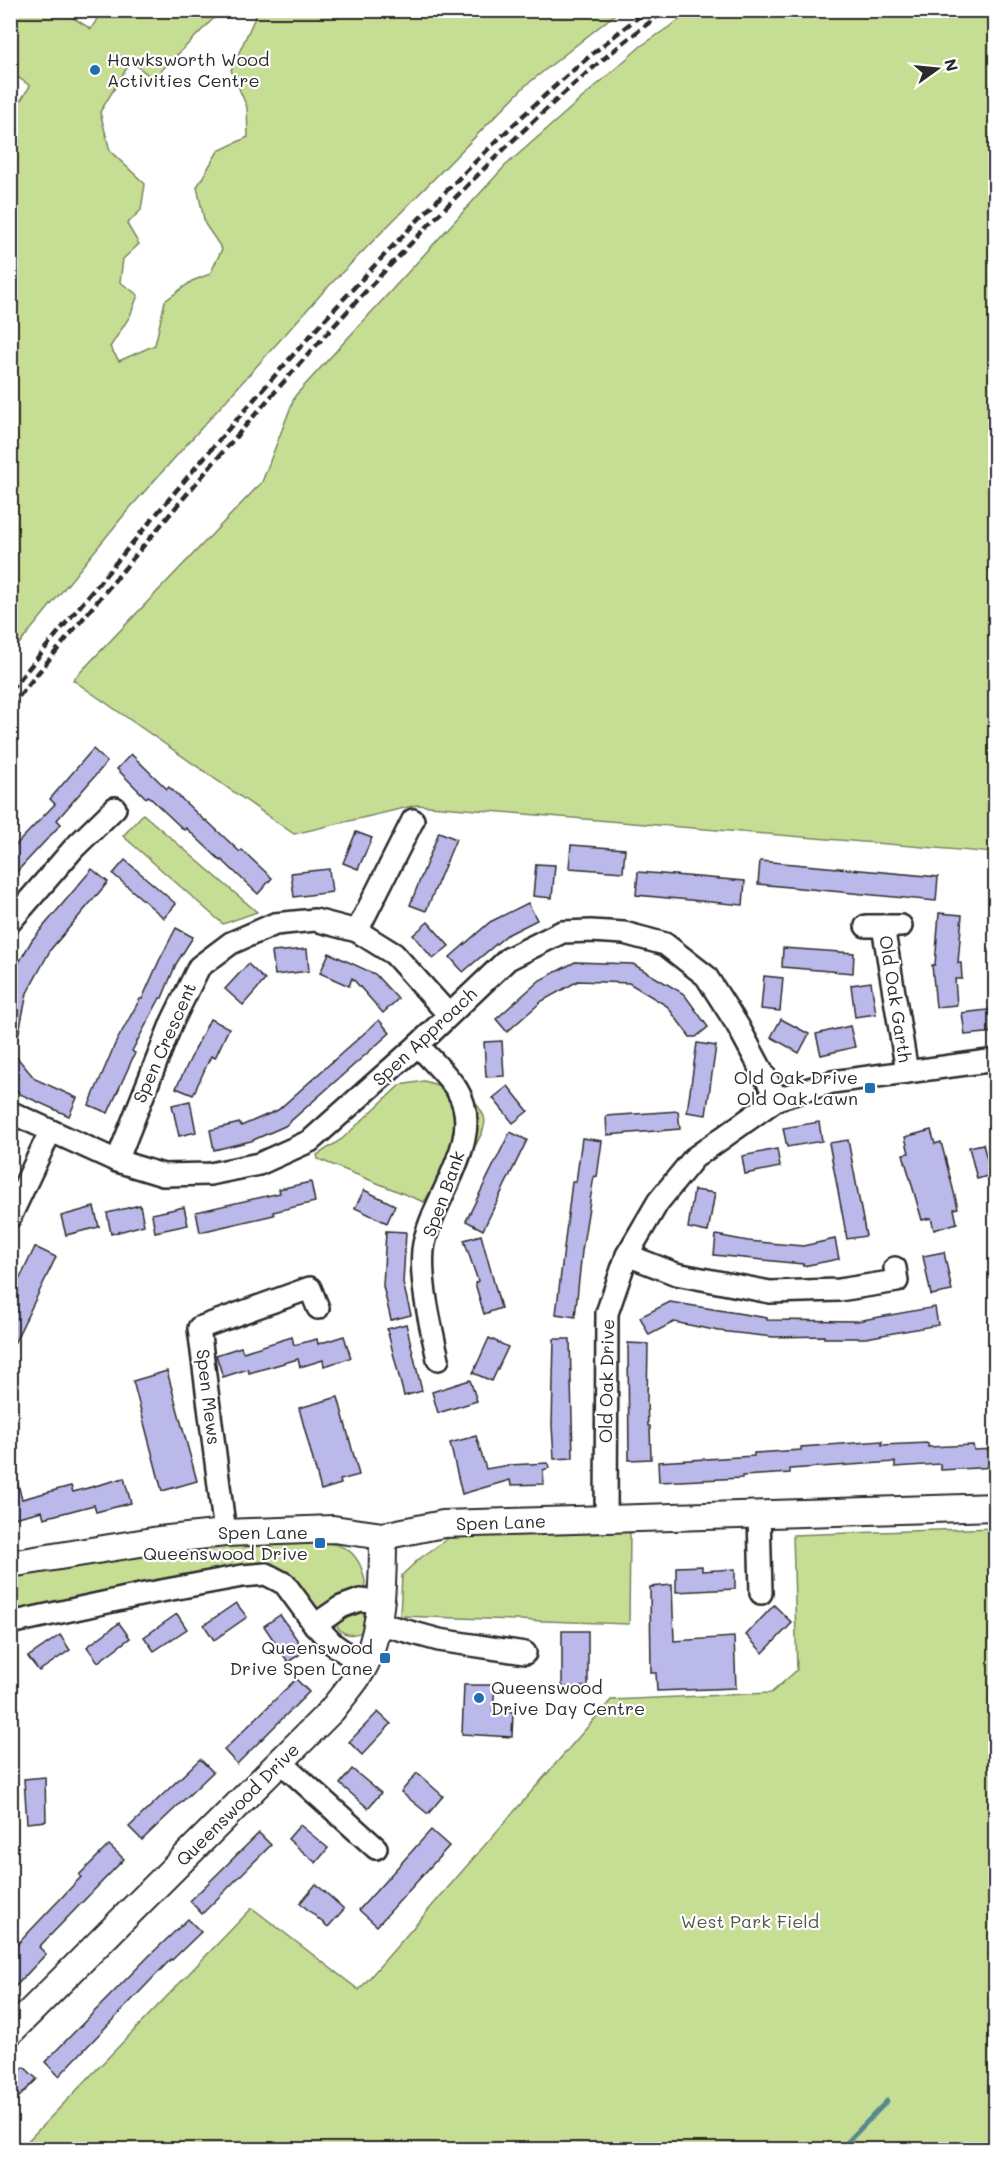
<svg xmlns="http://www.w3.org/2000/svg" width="1006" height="2160" font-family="Mali,sans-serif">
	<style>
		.green { fill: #c6de94; stroke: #788460; stroke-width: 1.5 }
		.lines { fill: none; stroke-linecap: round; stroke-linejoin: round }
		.stream { stroke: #58898e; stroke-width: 5 }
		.building { fill: #bbb8ea; stroke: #2b2b2b; stroke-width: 1.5 }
		.minor-casing { stroke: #2b2b2b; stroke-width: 26 }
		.tertiary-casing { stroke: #2b2b2b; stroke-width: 30 }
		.minor { stroke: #fff; stroke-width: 21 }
		.tertiary { stroke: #fff; stroke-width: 26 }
		.rail { stroke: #2b2b2b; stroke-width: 4.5; stroke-dasharray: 9 4.5; stroke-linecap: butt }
		.poi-dot { fill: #1f6fb2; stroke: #fff; stroke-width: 2 }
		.labels { text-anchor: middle; stroke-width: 4.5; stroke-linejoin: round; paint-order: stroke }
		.poi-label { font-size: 18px; fill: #2b2b2b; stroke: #fff; text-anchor: end }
		.street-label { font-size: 18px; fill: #2b2b2b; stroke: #fff }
		.park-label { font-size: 18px; fill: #525845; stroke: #fff }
	</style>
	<rect width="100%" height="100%" fill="#fff"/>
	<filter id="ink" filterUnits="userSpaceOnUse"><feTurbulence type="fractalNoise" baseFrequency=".0167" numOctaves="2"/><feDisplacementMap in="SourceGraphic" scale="12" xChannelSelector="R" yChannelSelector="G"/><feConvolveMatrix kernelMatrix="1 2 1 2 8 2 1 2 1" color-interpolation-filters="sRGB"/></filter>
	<g filter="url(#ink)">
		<g class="green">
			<polygon points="11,10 62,11 91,29 102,11 221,11 153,79 131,61 100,112 110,151 145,184 141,210 127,224 139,244 123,259 120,282 138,295 130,316 110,347 119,361 155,345 165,301 192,281 210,274 222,249 205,224 197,187 218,151 248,137 247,107 231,70 258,11 619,11 525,86 323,292 128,510 11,654 10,117 30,86 11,72"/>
			<polygon points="694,10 995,11 995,853 417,805 294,834 73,680 262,482 295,396 505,166 641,46"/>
			<polygon points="143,814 257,912 223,924 123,836"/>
			<path d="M424 1081 441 1086C447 1095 453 1105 456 1116 464 1145 438 1178 424 1202L318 1159 317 1155 342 1139 400 1085Z"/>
			<path d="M468 1094C490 1120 489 1120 473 1150L475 1131Z"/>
			<polygon points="995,1528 995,2149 20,2149 252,1908 359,1990 611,1700 771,1693 797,1670 793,1535"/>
			<polygon points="630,1529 629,1624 400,1616 402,1575 419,1559 450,1537"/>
			<path d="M287 1542C328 1543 360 1536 366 1588L340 1594 318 1613 296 1580 277 1567 251 1565 11 1613V1573L196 1546Z"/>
			<path d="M365 1609 368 1613 366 1629C355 1637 340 1637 336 1623L340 1616Z"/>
		</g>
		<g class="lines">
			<polyline class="stream" points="840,2150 887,2101"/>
		</g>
		<g class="building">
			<polygon points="93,749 107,762 57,820 61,824 10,879 10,851 55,804 50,799"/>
			<polygon points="131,754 167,789 169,787 205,821 206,820 240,852 242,850 272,878 258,894 222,860 221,861 186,828 184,830 148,796 146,798 117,769"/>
			<polygon points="356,832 372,838 358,869 343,863"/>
			<polygon points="439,832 456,839 426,911 410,905"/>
			<polygon points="571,845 625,849 623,872 569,868"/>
			<polygon points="125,860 176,904 164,918 113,874"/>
			<polygon points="760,861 938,877 936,901 758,884"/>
			<polygon points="536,864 555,865 552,898 533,896"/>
			<polygon points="92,869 108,882 51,949 27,993 17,1042 10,1041 10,978 32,940"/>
			<polygon points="329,869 332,892 294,897 291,873"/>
			<polygon points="638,872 745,881 743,905 636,895"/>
			<polygon points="528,903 537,920 507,935 463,972 450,957 490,922"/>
			<polygon points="939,913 962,915 958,963 961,963 962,979 955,979 957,1005 936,1007 932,965 935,965"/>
			<polygon points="428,922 449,946 433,959 413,935"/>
			<polygon points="176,928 193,937 176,964 162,998 160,998 132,1051 135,1053 108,1113 89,1105 115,1044 140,999 142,999 159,961"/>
			<polygon points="783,948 854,953 853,973 782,967"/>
			<polygon points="307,949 309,971 275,975 272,952"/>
			<polygon points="329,953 375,974 398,999 383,1013 352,978 349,986 320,973"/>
			<polygon points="575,962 633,964 684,994 708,1027 696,1037 690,1037 667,1006 629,983 578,981 542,1001 507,1032 496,1019 540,980"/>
			<polygon points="248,964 265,980 243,1005 225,989"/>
			<polygon points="764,976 783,978 780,1011 761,1009"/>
			<polygon points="871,982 876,1014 855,1017 851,985"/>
			<polygon points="996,1009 996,1032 965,1035 962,1013"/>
			<polygon points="210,1019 229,1028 215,1058 211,1056 193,1095 176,1088"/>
			<polygon points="781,1019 809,1034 799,1053 771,1037"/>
			<polygon points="379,1020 390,1033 285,1126 251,1141 214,1150 210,1130 240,1123 241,1126 278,1110"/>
			<polygon points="850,1026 855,1047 821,1055 816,1034"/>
			<polygon points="502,1041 504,1076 486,1077 484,1042"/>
			<polygon points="697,1043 716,1046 706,1115 687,1112"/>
			<polygon points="10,1049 35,1079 77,1098 69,1116 20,1094 10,1082"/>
			<polygon points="508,1086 528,1111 513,1123 493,1098"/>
			<polygon points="190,1101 196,1132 179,1136 172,1105"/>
			<polygon points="678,1111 680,1129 607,1135 606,1116"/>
			<polygon points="819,1122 822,1141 787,1147 783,1128"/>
			<polygon points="931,1130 935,1144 941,1142 958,1208 954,1209 957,1223 934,1230 931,1218 922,1220 903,1154 909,1153 905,1137"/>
			<polygon points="510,1132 527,1140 483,1230 466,1221"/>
			<polygon points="582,1138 602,1141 597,1177 594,1176 582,1251 575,1317 556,1314 572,1182 576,1182"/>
			<polygon points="848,1140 866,1236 847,1239 829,1143"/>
			<polygon points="983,1144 991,1175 977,1179 969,1147"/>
			<polygon points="777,1149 780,1167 745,1174 742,1156"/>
			<polygon points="311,1182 315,1202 273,1212 274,1215 200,1232 196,1212 280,1193 279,1189"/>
			<polygon points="364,1190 395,1205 387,1223 355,1208"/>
			<polygon points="694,1190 715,1193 708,1232 688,1228"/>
			<polygon points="140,1205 144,1225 111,1234 107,1213"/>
			<polygon points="94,1207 99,1227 66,1235 61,1216"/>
			<polygon points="184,1207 188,1225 155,1232 152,1214"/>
			<polygon points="386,1231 406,1232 403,1283 411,1315 391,1320 383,1286"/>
			<polygon points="481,1235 501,1308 484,1314 475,1283 478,1281 464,1240"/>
			<polygon points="716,1235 748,1241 803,1246 835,1239 839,1259 803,1266 803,1264 714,1255"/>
			<polygon points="35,1247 56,1257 10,1352 10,1299"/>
			<polygon points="944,1252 952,1291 931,1295 923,1256"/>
			<polygon points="670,1302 767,1318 767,1320 857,1321 935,1307 938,1325 866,1338 824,1338 824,1336 774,1337 719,1331 674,1322 649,1335 640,1317"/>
			<polygon points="406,1324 422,1391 404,1396 387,1329"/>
			<polygon points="344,1336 351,1358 324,1366 323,1360 300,1367 298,1359 249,1373 248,1369 223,1377 216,1355 241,1347 243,1352 292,1337 294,1345 317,1339 318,1344"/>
			<polygon points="489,1338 508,1347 492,1381 473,1373"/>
			<polygon points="554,1339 570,1339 573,1458 554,1459 552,1425"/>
			<polygon points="628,1343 648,1344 647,1401 648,1426 650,1426 651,1459 629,1460"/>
			<polygon points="167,1371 197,1481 162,1491 133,1381"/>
			<polygon points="470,1380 477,1401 438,1413 432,1392"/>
			<polygon points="338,1397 359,1475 340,1480 341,1484 321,1490 299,1408"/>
			<polygon points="476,1436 486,1469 509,1465 548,1463 549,1468 543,1470 544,1484 511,1485 510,1480 462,1494 450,1443"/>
			<polygon points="882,1441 882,1445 928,1443 928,1447 973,1445 974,1450 996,1449 996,1467 941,1470 940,1464 895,1467 895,1462 790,1469 790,1473 742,1476 742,1478 659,1482 658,1462 754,1456 754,1453 801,1450 801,1447"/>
			<polygon points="15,1474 22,1499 71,1486 73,1492 124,1478 131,1503 96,1512 94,1505 44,1518 42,1511 10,1519 10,1475"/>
			<polygon points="702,1566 702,1571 735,1569 735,1589 676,1592 676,1567"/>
			<polygon points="672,1585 674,1641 734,1637 736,1688 657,1691 656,1673 651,1673 650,1587"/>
			<polygon points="236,1603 247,1617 214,1640 204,1625"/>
			<polygon points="774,1605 792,1623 763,1653 746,1635"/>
			<polygon points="177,1614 187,1629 154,1651 144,1637"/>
			<polygon points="280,1615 305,1651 288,1662 264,1626"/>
			<polygon points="119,1623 130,1638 98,1662 87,1647"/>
			<rect x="562" y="1631" width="26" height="56"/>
			<polygon points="60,1635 70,1650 39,1671 28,1657"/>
			<polygon points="296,1679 309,1692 237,1764 224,1750"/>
			<polygon points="464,1685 495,1685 493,1711 513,1712 512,1737 462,1734"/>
			<polygon points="378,1712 391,1724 362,1755 349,1742"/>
			<polygon points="200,1759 213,1772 142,1840 129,1827"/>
			<polygon points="352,1769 381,1793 368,1808 340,1784"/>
			<polygon points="417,1773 443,1796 428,1814 401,1792"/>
			<polygon points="45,1777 46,1821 27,1823 24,1779"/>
			<polygon points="300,1825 328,1848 316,1863 288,1839"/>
			<polygon points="431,1830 449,1846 377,1926 359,1910"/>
			<polygon points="259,1833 271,1845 202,1914 190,1901"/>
			<polygon points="109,1845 124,1859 39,1947 46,1954 10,1992 10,1952 81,1877 79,1875"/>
			<polygon points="316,1884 344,1909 328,1927 300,1903"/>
			<polygon points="188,1919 201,1932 172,1960 171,1959 59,2076 45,2062 149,1956"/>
			<polygon points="24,2067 37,2079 10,2106 10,2081"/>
		</g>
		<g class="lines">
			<g class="minor-casing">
				<g id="minor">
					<polyline points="10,922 74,848 115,808"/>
					<polyline points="866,926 883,926 907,1072"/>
					<polyline points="883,926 901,926"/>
					<polyline points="357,931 413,820"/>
					<path d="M418 1045C430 1059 447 1074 457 1090 488 1139 429 1200 423 1250 420 1283 431 1327 438 1359"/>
					<polyline points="10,1112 117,1161 163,1175 210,1174 259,1164 310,1141 418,1045 508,959 562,932 591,931 624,933 665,944 706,976 738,1026 777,1099"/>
					<polyline points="117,1161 172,1022 199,967 231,943 275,924 315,920 357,931 394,954 449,1015"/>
					<polyline points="10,1217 50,1132"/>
					<polyline points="627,1255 676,1274 770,1292 839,1290 897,1281 895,1268"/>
					<polyline points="759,1515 761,1593"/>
					<polyline points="606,1520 607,1313 627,1255 658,1202 694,1158 777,1099 832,1082 996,1060"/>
					<polyline points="225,1533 199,1328 310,1288 318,1308"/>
					<polyline points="10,1623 145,1594 242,1576 266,1574 285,1584 315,1625 333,1644 364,1666"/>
					<polyline points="377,1623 439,1640 525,1653"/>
					<polyline points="315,1625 341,1607 360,1600 380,1602"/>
					<polyline points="281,1762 376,1848"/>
				</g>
			</g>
			<g class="tertiary-casing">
				<g id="tertiary">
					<polyline points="10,1564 159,1540 225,1533 333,1529 383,1536 443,1524 996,1507"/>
					<path d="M10 2032 332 1710C342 1696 361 1676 367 1660 383 1621 383 1577 383 1536"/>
				</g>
			</g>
			<use href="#minor" class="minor"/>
			<use href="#tertiary" class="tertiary"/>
			<g class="rail">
				<path d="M10 691C142 531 272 371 416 222 489 147 563 73 648 10"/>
				<path d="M10 707C143 546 275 384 420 234 497 154 576 76 666 10"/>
			</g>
		</g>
	</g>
	<g class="poi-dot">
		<circle cx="95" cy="70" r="6"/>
		<rect x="864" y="1082" width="12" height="12" rx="3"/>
		<rect x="314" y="1537" width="12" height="12" rx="3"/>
		<rect x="379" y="1652" width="12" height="12" rx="3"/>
		<circle cx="479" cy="1698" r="6"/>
	</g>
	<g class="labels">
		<g class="poi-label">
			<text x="107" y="66" text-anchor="start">Hawksworth Wood<tspan x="107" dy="21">Activities Centre</tspan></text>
			<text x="858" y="1084">Old Oak Drive<tspan x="858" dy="21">Old Oak Lawn</tspan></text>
			<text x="308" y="1539">Spen Lane<tspan x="308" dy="21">Queenswood Drive</tspan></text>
			<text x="373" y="1654">Queenswood<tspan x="373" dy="21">Drive Spen Lane</tspan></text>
			<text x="491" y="1694" text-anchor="start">Queenswood<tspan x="491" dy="21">Drive Day Centre</tspan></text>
		</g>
		<g class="street-label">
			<text transform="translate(895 999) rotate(81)" y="6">Old Oak Garth</text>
			<text transform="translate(425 1037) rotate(-43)" y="6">Spen Approach</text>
			<text transform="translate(165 1043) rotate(-66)" y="6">Spen Crescent</text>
			<text transform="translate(444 1194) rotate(-70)" y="6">Spen Bank</text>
			<text transform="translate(607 1381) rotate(-89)" y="6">Old Oak Drive</text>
			<text transform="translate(208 1397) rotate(83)" y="6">Spen Mews</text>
			<text transform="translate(501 1523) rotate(-2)" y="6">Spen Lane</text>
			<text transform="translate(238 1805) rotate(-45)" y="6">Queenswood Drive</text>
		</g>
		<g class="park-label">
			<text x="750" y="1928">West Park Field</text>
		</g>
	</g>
	<rect width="1006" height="2160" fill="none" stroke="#fff" stroke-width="36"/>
	<rect x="18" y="18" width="970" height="2124" fill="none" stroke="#2b2b2b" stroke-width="2" filter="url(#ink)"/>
	<g transform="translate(937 69) rotate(75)" stroke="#ffffff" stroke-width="4.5" paint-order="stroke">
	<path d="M0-4.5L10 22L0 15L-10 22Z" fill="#2b2b2b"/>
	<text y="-9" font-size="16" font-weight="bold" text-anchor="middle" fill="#2b2b2b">N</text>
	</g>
</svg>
